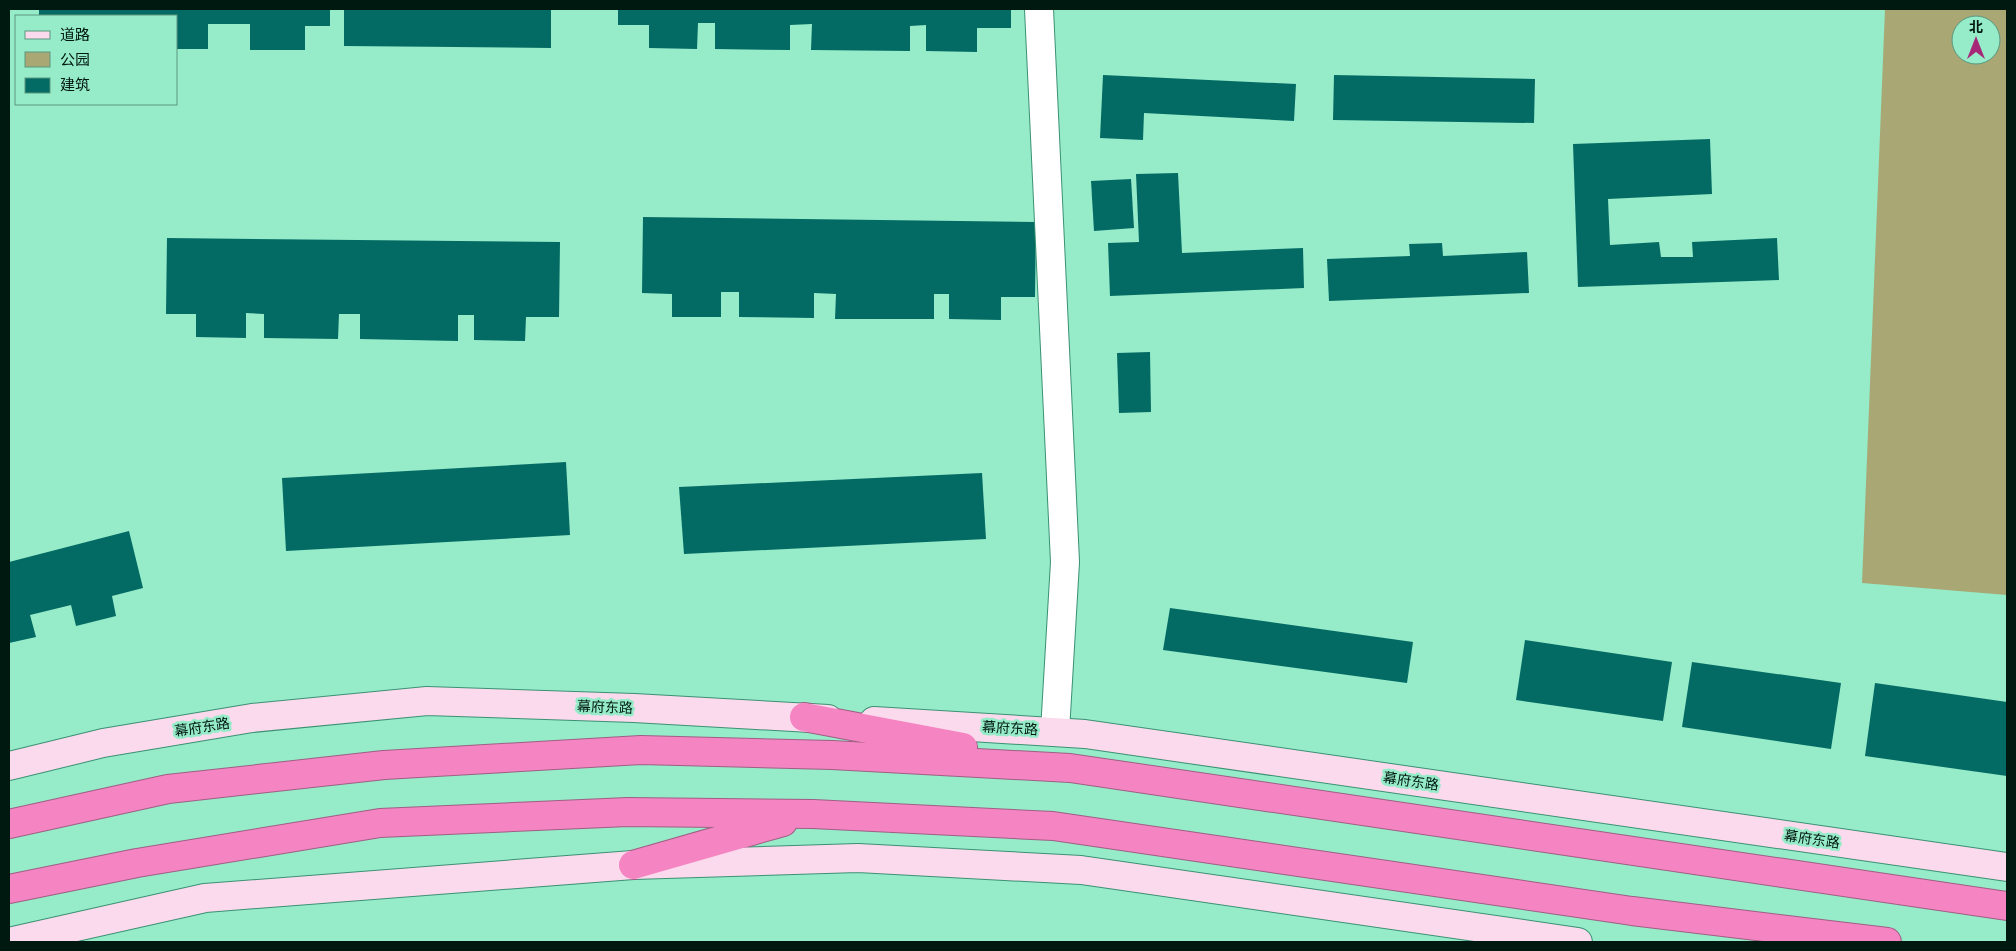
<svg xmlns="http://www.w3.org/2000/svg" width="2016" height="951" font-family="Helvetica,'Noto Sans SC',sans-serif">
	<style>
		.green { fill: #a9a874; fill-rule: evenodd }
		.building { fill: #046b64 }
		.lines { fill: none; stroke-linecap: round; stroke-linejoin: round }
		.street-casing { stroke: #3b9173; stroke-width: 30 }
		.secondary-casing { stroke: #3b9173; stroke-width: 30 }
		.highway-casing { stroke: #9f5f84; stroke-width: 30 }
		.street { stroke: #fff; stroke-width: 28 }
		.secondary { stroke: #fcdaed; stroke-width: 28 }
		.highway { stroke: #f485c2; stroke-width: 28 }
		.labels { text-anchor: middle; stroke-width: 5; stroke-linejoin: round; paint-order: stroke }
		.street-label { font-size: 14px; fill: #001910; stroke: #96ebc9 }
	</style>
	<rect width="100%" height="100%" fill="#96ebc9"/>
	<path class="green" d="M1885 9H2007V595L1862 583ZM1961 25H1991V55H1961Z"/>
	<g class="building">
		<polygon points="39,9 330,9 330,26 305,26 305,50 250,50 250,24 208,24 208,49 176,49 176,16 39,16"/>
		<polygon points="344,9 551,9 551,48 344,46"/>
		<polygon points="618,9 1011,9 1011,28 977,28 977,52 926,51 926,25 910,26 910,51 811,50 812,24 790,25 790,50 715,49 715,23 698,23 697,49 649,48 649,25 618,25"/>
		<polygon points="1103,75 1296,84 1294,121 1144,113 1143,140 1100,138"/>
		<polygon points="1334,75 1535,79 1534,123 1333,120"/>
		<polygon points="1710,139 1712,194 1608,199 1610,245 1659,242 1661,257 1693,257 1692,242 1777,238 1779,280 1578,287 1573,144"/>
		<polygon points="1178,173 1182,253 1303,248 1304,288 1110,296 1108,243 1139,242 1136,174"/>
		<polygon points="1131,179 1134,228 1094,231 1091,181"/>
		<polygon points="643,217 1036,222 1035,297 1001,297 1001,320 949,319 949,294 934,294 934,319 835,319 836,294 814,293 814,318 739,317 739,292 721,292 721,317 672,317 672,294 642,293"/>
		<polygon points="167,238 560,242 559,317 526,317 525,341 474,340 474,315 458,315 458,341 360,339 360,314 339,314 338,339 264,338 264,314 246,313 246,338 196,337 196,314 166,314"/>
		<polygon points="1442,243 1443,256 1527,252 1529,293 1329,301 1327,259 1410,256 1409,244"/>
		<polygon points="1150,352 1151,412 1119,413 1117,353"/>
		<polygon points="566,462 570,535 286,551 282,478"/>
		<polygon points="982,473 986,539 684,554 679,487"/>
		<polygon points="129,531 143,588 112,596 116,616 76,626 71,605 30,615 36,637 9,643 9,562"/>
		<polygon points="1170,608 1413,642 1407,683 1163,650"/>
		<polygon points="1525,640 1672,662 1663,721 1516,700"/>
		<polygon points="1692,662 1841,683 1831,749 1682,727"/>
		<polygon points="1875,683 2007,702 2007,776 1865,756"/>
	</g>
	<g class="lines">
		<g class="street-casing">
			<polyline id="street" points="1039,9 1065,562 1055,731"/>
		</g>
		<g class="secondary-casing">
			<g id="secondary">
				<polyline points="874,721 1085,734 2007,867"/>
				<polyline points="9,766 103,743 252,718 427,701 634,708 828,719"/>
				<polyline points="9,942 205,898 633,865 858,858 1081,870 1578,942"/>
			</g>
		</g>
		<g class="highway-casing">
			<g id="highway">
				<polyline points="804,717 963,747"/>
				<polyline points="9,824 168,789 384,765 641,750 832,755 1070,768 2007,906"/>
				<polyline points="633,865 783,822"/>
				<polyline points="9,889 137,863 380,823 628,812 813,814 1053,826 1632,911 1887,942"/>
			</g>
		</g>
		<use href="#street" class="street"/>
		<use href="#secondary" class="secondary"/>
		<use href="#highway" class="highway"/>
	</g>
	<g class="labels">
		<g class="street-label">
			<text transform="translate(605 707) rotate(2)" y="5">幕府东路</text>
			<text transform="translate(202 727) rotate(-9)" y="5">幕府东路</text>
			<text transform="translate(1010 728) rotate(3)" y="5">幕府东路</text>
			<text transform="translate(1411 781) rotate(8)" y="5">幕府东路</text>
			<text transform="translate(1812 839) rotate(8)" y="5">幕府东路</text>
		</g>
	</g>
	<rect width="2016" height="951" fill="none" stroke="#001910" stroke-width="20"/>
	<rect x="15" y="15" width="162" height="90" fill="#96ebc9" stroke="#5a977f"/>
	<rect x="25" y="31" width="25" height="8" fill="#fcdaed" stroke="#5a977f"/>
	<text x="60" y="40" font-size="15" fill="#001910">道路</text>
	<rect x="25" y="52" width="25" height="15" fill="#a9a874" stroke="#5a977f"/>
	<text x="60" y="65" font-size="15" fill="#001910">公园</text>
	<rect x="25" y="78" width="25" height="15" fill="#046b64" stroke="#5a977f"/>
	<text x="60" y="90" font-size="15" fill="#001910">建筑</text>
	<g transform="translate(1976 40)"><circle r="24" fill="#96ebc9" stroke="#5a977f"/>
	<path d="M0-4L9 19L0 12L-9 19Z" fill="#a82878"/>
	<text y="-8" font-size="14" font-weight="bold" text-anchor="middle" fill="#001910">北</text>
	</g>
</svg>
